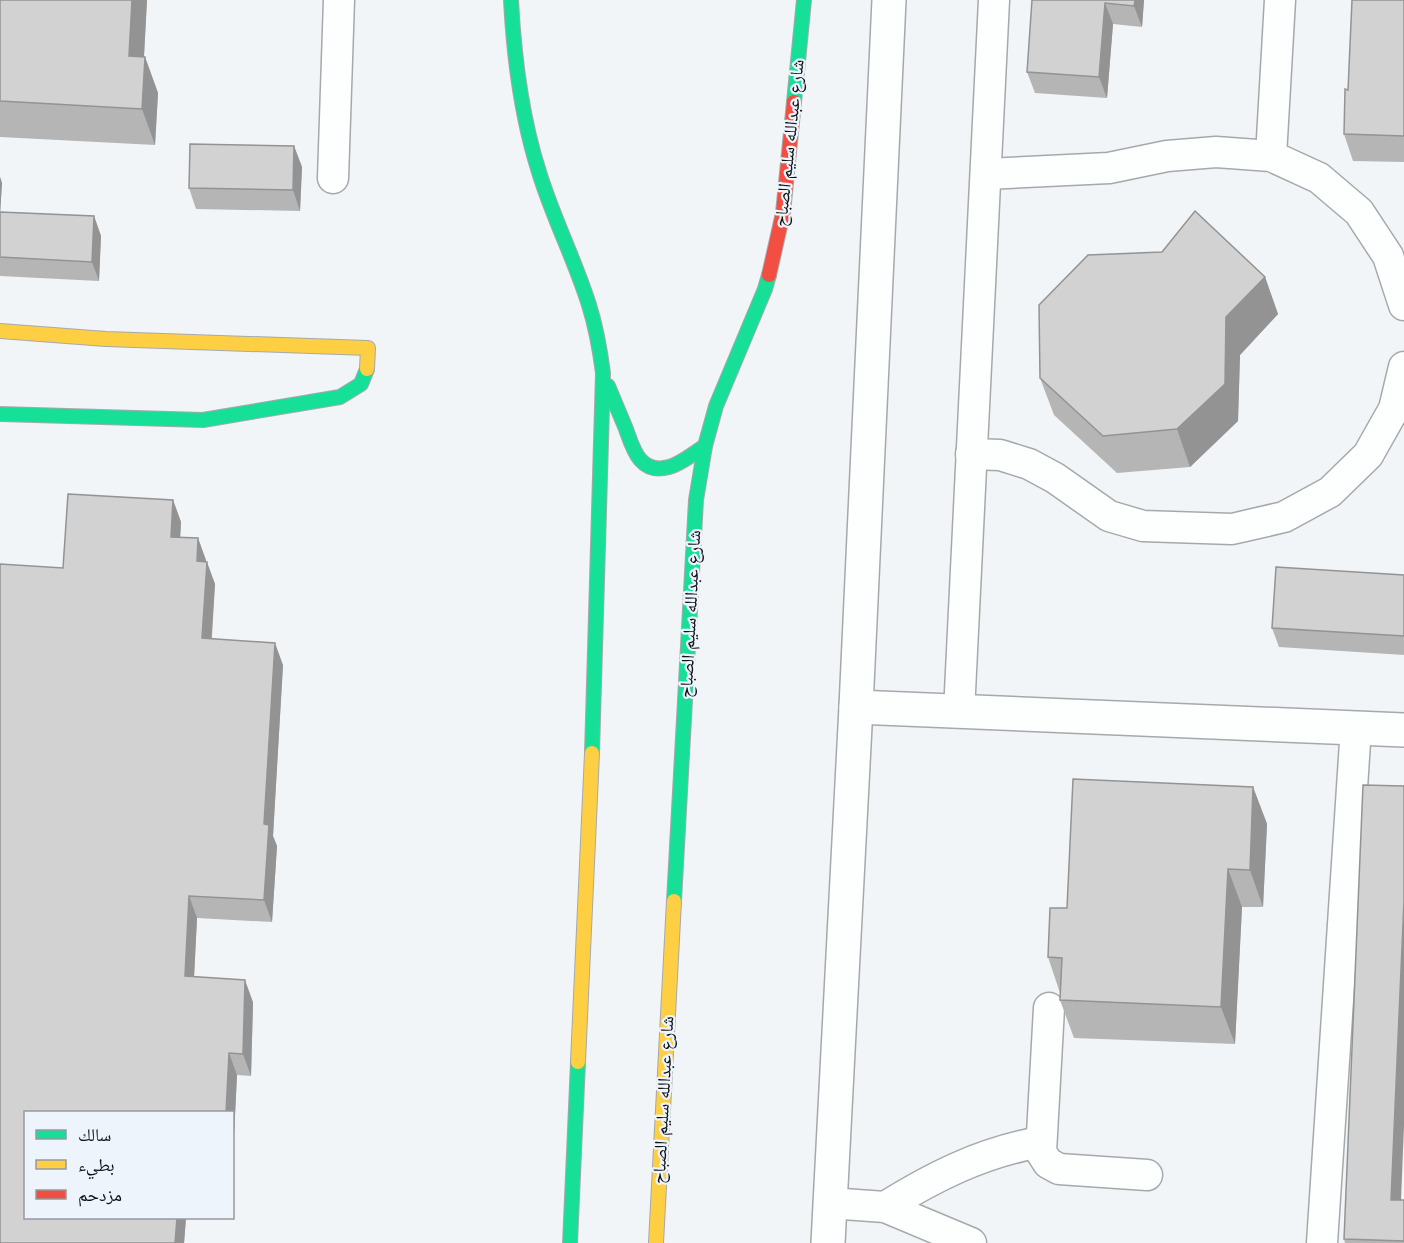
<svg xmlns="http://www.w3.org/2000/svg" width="1404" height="1243" font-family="Quicksand,'Noto Naskh Arabic',sans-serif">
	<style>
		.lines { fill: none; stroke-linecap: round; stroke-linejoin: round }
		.lane-casing { stroke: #a6a9ab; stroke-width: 33 }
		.street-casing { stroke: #a6a9ab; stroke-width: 36 }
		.fast-casing { stroke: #a6a9ab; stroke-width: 16 }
		.slow-casing { stroke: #a6a9ab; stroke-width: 16 }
		.jam-casing { stroke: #a6a9ab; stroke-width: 16 }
		.lane { stroke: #fdfefe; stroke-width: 30 }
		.street { stroke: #fdfefe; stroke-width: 33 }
		.fast { stroke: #16e098; stroke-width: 14 }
		.slow { stroke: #ffcf43; stroke-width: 14 }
		.jam { stroke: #f24e42; stroke-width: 14 }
		.wall { fill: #b5b5b5 }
		.shaded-wall { fill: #939394 }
		.building { fill: #d2d2d3; stroke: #939394; stroke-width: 1.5 }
		.labels { text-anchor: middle; stroke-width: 4.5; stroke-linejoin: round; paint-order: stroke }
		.street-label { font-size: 18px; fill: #0f1114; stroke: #eef4fc }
	</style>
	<rect width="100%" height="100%" fill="#f2f5f8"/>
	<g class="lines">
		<g class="lane-casing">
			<g id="lane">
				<polyline points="1271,156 1280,0"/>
				<polyline points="986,174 1109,168 1167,156 1216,152 1271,156 1319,178 1359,212 1388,256 1404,305"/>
				<polyline points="333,178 339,0"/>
				<polyline points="971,454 1000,455 1029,464 1055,478 1109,516 1143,526 1232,529 1284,517 1330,492 1368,455 1394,409 1404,367"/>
				<polyline points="959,712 994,0"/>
				<polyline points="1049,1008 1041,1152 1048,1163 1059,1169 1147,1175"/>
				<polyline points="829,1203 885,1207 971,1243"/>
				<path d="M885 1207C935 1176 981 1153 1040 1142"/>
				<polyline points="1322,1243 1356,727"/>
			</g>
		</g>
		<g class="street-casing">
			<g id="street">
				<polyline points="856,707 1404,730"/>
				<polyline points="828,1243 856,707 889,0"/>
			</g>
		</g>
		<g class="fast-casing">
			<g id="fast">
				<path d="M511 0C514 58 521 116 539 172 553 218 575 260 589 305 596 327 600 350 603 373L592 753"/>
				<polyline points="794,102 804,0"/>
				<path d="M608 386C614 400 620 415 626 429 633 449 640 475 669 467 681 464 694 453 705 446"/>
				<polyline points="0,414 203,420 340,397 361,384 367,369"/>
				<polyline points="674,901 696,500 705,446 716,406 765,289 769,275"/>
				<polyline points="570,1243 578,1062"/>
			</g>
		</g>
		<g class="slow-casing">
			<g id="slow">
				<polyline points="0,331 106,339 368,348 367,369"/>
				<polyline points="578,1062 592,753"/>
				<polyline points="656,1243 674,901"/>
			</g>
		</g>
		<g class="jam-casing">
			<polyline id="jam" points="769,275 783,213 794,102"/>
		</g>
		<use href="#lane" class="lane"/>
		<use href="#street" class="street"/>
		<use href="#fast" class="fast"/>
		<use href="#slow" class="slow"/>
		<use href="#jam" class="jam"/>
	</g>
	<g class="wall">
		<polygon points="0,0 147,0 144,57 145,57 158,93 155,145 0,137"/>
		<polygon points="1032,0 1144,0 1142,27 1113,24 1107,98 1035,93 1027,72"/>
		<polygon points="1404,0 1404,162 1353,161 1344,134 1348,90"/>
		<polygon points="294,146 302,167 300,211 196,209 189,188"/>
		<polygon points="0,177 2,183 0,212 94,216 101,236 99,281 0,276"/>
		<polygon points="1265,277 1278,314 1240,355 1238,421 1190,467 1117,473 1054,415 1040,378"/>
		<polygon points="173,500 181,522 180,538 198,538 206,562 215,584 212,638 283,665 273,836 277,846 272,922 197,918 194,977 253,1002 251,1076 237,1075 234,1136 232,1136 232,1113 26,1113 26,1218 186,1218 184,1243 0,1243 63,568"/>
		<polygon points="1404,575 1404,655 1279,647 1272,628"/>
		<polygon points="1253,787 1267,824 1263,907 1242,907 1235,1044 1074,1038 1060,1000 1060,993 1048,957 1067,908"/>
		<polygon points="1401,1200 1404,1200 1404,1243 1345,1243 1344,1239"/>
	</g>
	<g class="shaded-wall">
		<polygon points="132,0 147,0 142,92 129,56"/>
		<polygon points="1135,0 1144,0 1142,27 1134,6"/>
		<polygon points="1105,3 1113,24 1107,98 1099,77"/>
		<polygon points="145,57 158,93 155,145 142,109"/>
		<polygon points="294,146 302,167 300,211 293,190"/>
		<polygon points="0,177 2,183 0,216"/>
		<polygon points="94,216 101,236 99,281 92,262"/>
		<polygon points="1265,277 1278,314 1240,355 1238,421 1190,467 1177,429 1226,317"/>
		<polygon points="173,500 181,522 179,559 171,537"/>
		<polygon points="198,538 206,560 205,583 197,561"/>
		<polygon points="207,562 215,584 210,659 202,638"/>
		<polygon points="275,643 283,665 273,836 277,846 272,922 264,900 264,824"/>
		<polygon points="1253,787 1267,824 1263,907 1250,870"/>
		<polygon points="1228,869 1242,907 1235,1044 1221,1007"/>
		<polygon points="189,896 197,918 193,998 185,976"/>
		<polygon points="1404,901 1404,1126 1400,1225 1391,1200"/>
		<polygon points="245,980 253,1002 251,1076 243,1054"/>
		<polygon points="229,1053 237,1075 234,1136 232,1132 232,1113 226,1113"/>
		<polygon points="177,1218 186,1218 184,1243 175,1243"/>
	</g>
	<g class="building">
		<polygon points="0,0 132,0 129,56 145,57 142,109 0,101"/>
		<polygon points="1032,0 1135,0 1134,6 1105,3 1099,77 1027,72"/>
		<polygon points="1352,0 1404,0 1404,136 1344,134 1345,89 1348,90"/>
		<polygon points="190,144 294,146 293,190 189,188"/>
		<polygon points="1195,211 1265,277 1226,317 1225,384 1177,429 1103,436 1040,378 1039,305 1088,255 1162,252"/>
		<polygon points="0,212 94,216 92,262 0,257"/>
		<polygon points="68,494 173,500 171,537 198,538 197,561 207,562 202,638 275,643 264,824 269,825 264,900 189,896 185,976 245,980 243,1054 229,1053 226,1113 26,1113 26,1218 177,1218 175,1243 0,1243 0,564 63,568"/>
		<polygon points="1276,567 1404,575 1404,636 1272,628"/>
		<polygon points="1073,779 1253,787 1250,870 1228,869 1221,1007 1060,1000 1062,958 1048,957 1050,908 1067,908"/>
		<polygon points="1363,785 1404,786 1404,901 1391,1200 1404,1200 1404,1241 1344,1239"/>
	</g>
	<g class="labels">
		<g class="street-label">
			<text transform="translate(789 143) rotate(-84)" y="6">شارع عبدالله سليم الصباح</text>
			<text transform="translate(690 614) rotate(-87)" y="6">شارع عبدالله سليم الصباح</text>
			<text transform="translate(663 1100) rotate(-87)" y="6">شارع عبدالله سليم الصباح</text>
		</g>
	</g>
	<rect x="24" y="1111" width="210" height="108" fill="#eef4fc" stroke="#95999f" stroke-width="1.5"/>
	<rect x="36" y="1130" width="30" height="9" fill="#16e098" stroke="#95999f" stroke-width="1.5"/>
	<text x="78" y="1141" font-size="18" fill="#0f1114">سالك</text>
	<rect x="36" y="1160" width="30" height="9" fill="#ffcf43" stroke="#95999f" stroke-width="1.5"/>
	<text x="78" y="1171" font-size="18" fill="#0f1114">بطيء</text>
	<rect x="36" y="1190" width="30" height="9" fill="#f24e42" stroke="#95999f" stroke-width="1.5"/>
	<text x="78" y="1201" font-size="18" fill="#0f1114">مزدحم</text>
</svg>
